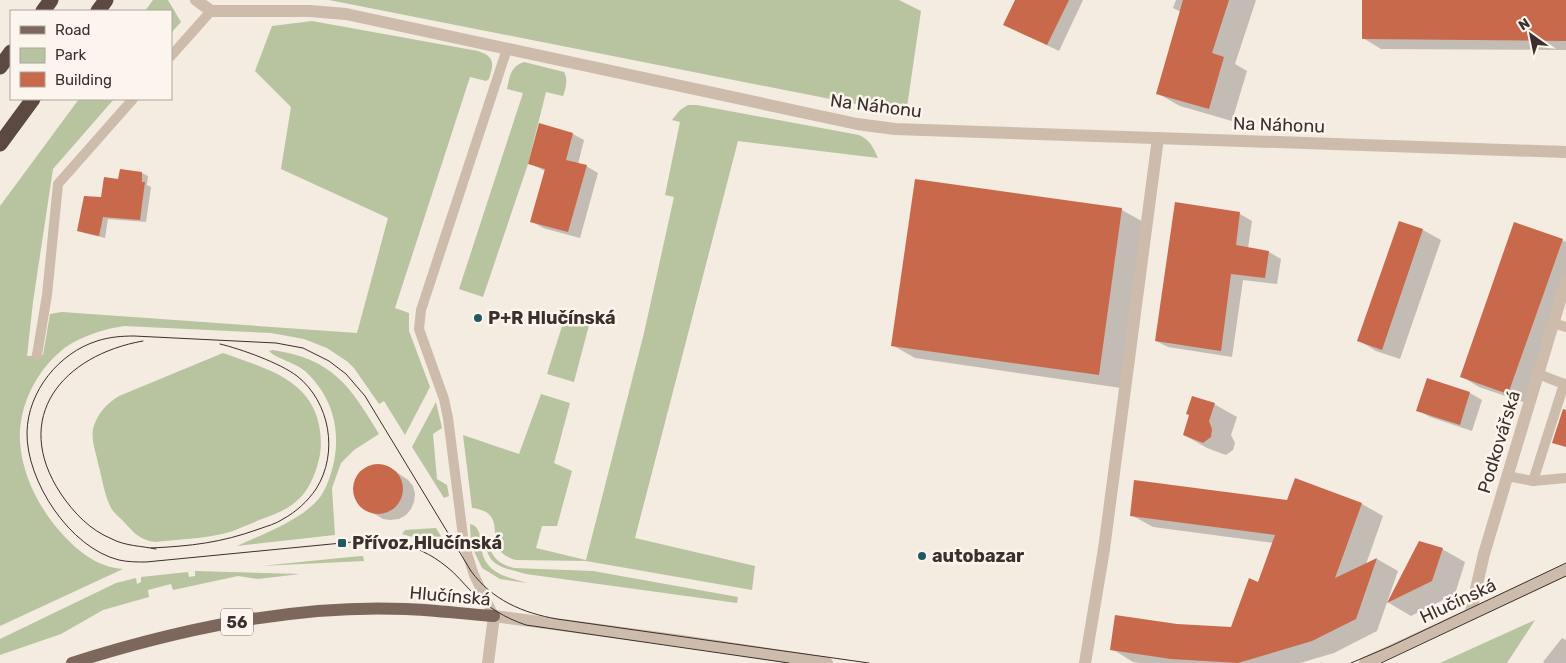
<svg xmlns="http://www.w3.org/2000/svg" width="1566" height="663" font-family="Rubik,sans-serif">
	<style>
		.green { fill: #b8c4a0 }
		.shadow { fill: #0003 }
		.building { fill: #c8694b }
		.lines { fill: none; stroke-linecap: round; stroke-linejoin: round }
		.service { stroke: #cdbbac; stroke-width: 10 }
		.minor { stroke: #cdbbac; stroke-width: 12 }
		.tertiary { stroke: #cdbbac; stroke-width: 12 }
		.primary { stroke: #7d675c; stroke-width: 12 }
		.motorway { stroke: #5c4a42; stroke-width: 15 }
		.tram { stroke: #3b302b; stroke-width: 1 }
		.poi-dot { fill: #1f5a5e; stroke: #fbf5ee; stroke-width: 2 }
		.labels { text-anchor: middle; stroke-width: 5; stroke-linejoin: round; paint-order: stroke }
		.shield { fill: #fbf5ee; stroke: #756b66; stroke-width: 1 }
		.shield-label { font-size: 16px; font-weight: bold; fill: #3b302b }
		.street-label { font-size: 18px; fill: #3b302b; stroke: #fbf5ee }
		.poi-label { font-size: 18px; font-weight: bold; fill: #3b302b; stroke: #fbf5ee; text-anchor: start }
	</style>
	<rect width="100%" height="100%" fill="#f4ebe1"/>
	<g class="green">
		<polygon points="153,0 168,0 181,22 171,33 171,11 145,11"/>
		<polygon points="329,0 899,0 921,11 906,114"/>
		<path d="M312 21 478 51C495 57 494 63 489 79L486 81 470 77 395 308 409 313V331L430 387 405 435 384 401 379 404 354 368 348 362 327 348 304 339 271 333 124 326C103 329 76 338 61 351 35 373 18 408 20 442 22 473 37 504 57 528 74 548 95 567 123 569L0 626V206L79 99H114L53 169 33 302 27 356 43 355 50 314 62 312 357 333 388 218 281 169 291 107 255 71 272 26Z"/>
		<path d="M524 62 564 72C568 79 566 88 563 96L546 92 528 164 483 297 459 289 523 93 507 89C510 76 510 67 524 62Z"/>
		<path d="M688 105H697L859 135C870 140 873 147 878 158L738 141 635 538 755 566 752 590 586 561 516 560C477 549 514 513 472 508L463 435 519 454 541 394 570 403 554 463 572 471 557 526H542L536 548 586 560 644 333 674 197 665 195 680 122 672 120 680 110Z"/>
		<polygon points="563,323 589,325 574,382 547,374"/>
		<path d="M273 350C333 359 350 386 379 434L354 450 341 463 332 488 335 535 237 546C263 534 294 523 315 503 324 494 328 483 332 470 342 433 334 398 305 371 296 363 275 358 269 351Z"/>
		<path d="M223 353C261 367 310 378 319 425 321 436 322 447 319 459 315 476 308 493 293 504 284 511 273 515 262 519 252 523 241 528 230 532 206 539 180 539 155 542 138 540 132 530 121 519 117 515 113 512 111 508 104 494 102 477 98 463 96 452 91 440 93 429 97 414 106 404 119 396Z"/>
		<polygon points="436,402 442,428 433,434 437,479 447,485 449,496 444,498 412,447"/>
		<path d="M470 524C484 527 479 547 484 558 491 575 511 578 527 583L500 579 482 568 471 545Z"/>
		<polygon points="436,528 444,541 444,544 438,548 423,540 402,534 405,530"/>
		<path d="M487 542C494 559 497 563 514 568L593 571 738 597 737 603 526 574C508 569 484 566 487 542Z"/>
		<polygon points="363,556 364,561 261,566 350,557"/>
		<polygon points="195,571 300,574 258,579 238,576 173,590 171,584 148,590 149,597 103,610 61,634 0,655 0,639 116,583 136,578 137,584 141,582 141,577 188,572 189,577 195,576"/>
		<polygon points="1535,620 1507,663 1440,663"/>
	</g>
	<g class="shadow">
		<polygon points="1017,0 1083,0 1059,51 1005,25"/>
		<polygon points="1176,0 1256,0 1235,64 1247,71 1232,121 1180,106 1157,93 1181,12 1173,8"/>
		<polygon points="1364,0 1566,0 1566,50 1381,49 1363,38"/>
		<polygon points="573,134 584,140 578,164 586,166 598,173 580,238 543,228 531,221 545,171 529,163"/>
		<polygon points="121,170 142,173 148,176 147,185 151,187 146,222 108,219 105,238 84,233 78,230 102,199 119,180"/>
		<polygon points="916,180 1122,210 1145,223 1121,388 915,358 892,345"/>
		<polygon points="1176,203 1240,214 1252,221 1248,248 1269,252 1281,259 1277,284 1243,280 1232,357 1168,347 1156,341"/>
		<polygon points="1400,222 1423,230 1441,240 1400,359 1376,351 1358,340"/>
		<polygon points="1562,240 1566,242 1566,290 1526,403 1479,387 1461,376"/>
		<polygon points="1427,380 1470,393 1482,400 1472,431 1430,417 1418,410"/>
		<polygon points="1214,404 1237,417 1231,435 1235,443 1233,450 1226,455 1207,448 1184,435 1190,415"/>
		<polygon points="374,465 381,465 389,467 408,480 413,486 415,494 414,502 411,509 406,515 399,519 390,520 383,519 363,507 358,501 355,495 355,487 356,480 360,473 366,468"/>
		<polygon points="1288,501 1362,504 1383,516 1366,564 1377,559 1398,571 1377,631 1334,653 1300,663 1141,663 1133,662 1112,649 1177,625 1232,628 1258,583 1273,543 1153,527 1131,515"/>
		<polygon points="1419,542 1442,549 1465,562 1455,594 1411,616 1389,603"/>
		<polygon points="1562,638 1566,640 1566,663 1545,663 1543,662"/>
	</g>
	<g class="building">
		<polygon points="1015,0 1069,0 1047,45 1003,25"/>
		<polygon points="1183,0 1229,0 1212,53 1224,57 1209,109 1156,94"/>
		<polygon points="1362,0 1566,0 1566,41 1362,39"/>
		<polygon points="539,123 573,133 566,160 587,165 568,232 530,222 545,169 528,164"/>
		<polygon points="120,169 142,172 142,182 145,182 140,220 103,217 99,236 77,231 84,196 101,197 104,177 118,179"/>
		<polygon points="915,179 1122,208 1099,375 891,346"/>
		<polygon points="1175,202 1240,212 1236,245 1269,251 1265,278 1231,274 1221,351 1155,341"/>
		<polygon points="1399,221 1423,229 1382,350 1357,341"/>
		<polygon points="1514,222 1563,239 1508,394 1460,377"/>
		<polygon points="1427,378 1470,392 1460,425 1416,411"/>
		<polygon points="1192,396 1215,403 1209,421 1212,429 1211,437 1203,443 1183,435 1189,415 1186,414"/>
		<polygon points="1563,409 1566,410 1566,447 1552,443"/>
		<circle cx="378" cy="489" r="25"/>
		<polygon points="1295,478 1362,503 1335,578 1377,558 1356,619 1312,641 1238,663 1171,659 1110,650 1115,615 1177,624 1231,627 1249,578 1258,582 1275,535 1130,516 1134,480 1287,500"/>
		<polygon points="1419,541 1443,548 1432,581 1387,603"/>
	</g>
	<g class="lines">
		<g class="service">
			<polyline points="171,56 211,11"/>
			<polyline points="1553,323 1566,327"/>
			<polyline points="37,355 47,295 58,184 133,99"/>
			<polyline points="1507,476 1533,481 1564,384 1538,374"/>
			<polyline points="1533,481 1566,478"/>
			<polyline points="494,616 474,575 464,544 448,418 444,399 419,329 421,310 507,49"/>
		</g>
		<g class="minor">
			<polyline points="196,0 211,11 310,11 346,14 857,124 895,129 1566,152"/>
			<polyline points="1470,615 1484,554 1566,281"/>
			<polyline points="1085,663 1104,549 1158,138"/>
		</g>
		<g class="tertiary">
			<polyline points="488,663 494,616 682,641 827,663"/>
			<polyline points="1365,663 1566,570"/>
		</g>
		<path class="primary" d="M72 663C179 629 294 604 406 609 435 610 464 614 494 616"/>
		<g class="motorway">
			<polyline points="43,11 51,0"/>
			<polyline points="98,11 106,0"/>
			<polyline points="0,67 11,52"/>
			<polyline points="0,144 33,99"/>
		</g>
		<g class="tram">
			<path d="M143 341C63 355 10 417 61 494 74 513 90 530 112 539 125 546 142 546 156 549"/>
			<path d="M151 548C191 546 220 543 259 529 267 526 276 524 283 519 296 512 308 501 316 489 339 453 330 402 297 376 280 363 241 349 220 344"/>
			<path d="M789 663 526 625C505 618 487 607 471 591 463 583 456 574 447 567 414 540 382 539 342 543L146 562C137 562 128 562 119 560 70 548 26 481 27 432 28 391 59 353 97 341 109 337 122 336 134 336L276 343 303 348 329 361 346 374 365 396 471 571C492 600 523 613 557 619L869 663"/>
			<polyline points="1351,663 1391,646 1566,563"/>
			<polyline points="1381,663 1566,576"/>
		</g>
	</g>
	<g class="poi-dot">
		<circle cx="478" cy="318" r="5"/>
		<rect x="337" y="538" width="10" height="10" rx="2.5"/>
		<circle cx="922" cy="556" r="5"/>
	</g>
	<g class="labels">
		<rect class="shield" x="221" y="608.5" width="32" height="27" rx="4"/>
		<g class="shield-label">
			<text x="237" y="628">56</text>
		</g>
		<g class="street-label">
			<text transform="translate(876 106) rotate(7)" y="6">Na Náhonu</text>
			<text transform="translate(1279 125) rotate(2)" y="6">Na Náhonu</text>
			<text transform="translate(1499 442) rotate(-73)" y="6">Podkovářská</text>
			<text transform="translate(450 596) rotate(5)" y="6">Hlučínská</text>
			<text transform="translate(1458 601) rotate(-25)" y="6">Hlučínská</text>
		</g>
		<g class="poi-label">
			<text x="488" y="324">P+R Hlučínská</text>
			<text x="352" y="549">Přívoz,Hlučínská</text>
			<text x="932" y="562">autobazar</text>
		</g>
	</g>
	<rect x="10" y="10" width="162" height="90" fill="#fbf5ee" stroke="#aea6a0"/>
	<rect x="20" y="26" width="25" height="8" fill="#7d675c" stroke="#aea6a0"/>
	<text x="55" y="35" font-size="15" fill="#3b302b">Road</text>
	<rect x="20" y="48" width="25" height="15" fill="#b8c4a0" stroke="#aea6a0"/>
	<text x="55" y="60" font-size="15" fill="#3b302b">Park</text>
	<rect x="20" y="72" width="25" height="15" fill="#c8694b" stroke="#aea6a0"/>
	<text x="55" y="85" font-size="15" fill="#3b302b">Building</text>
	<g transform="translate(1531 35) rotate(327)" stroke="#fbf5ee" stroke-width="4" paint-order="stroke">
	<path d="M0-4L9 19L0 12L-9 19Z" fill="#3b302b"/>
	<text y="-8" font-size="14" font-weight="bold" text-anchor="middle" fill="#3b302b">N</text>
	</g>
</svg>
